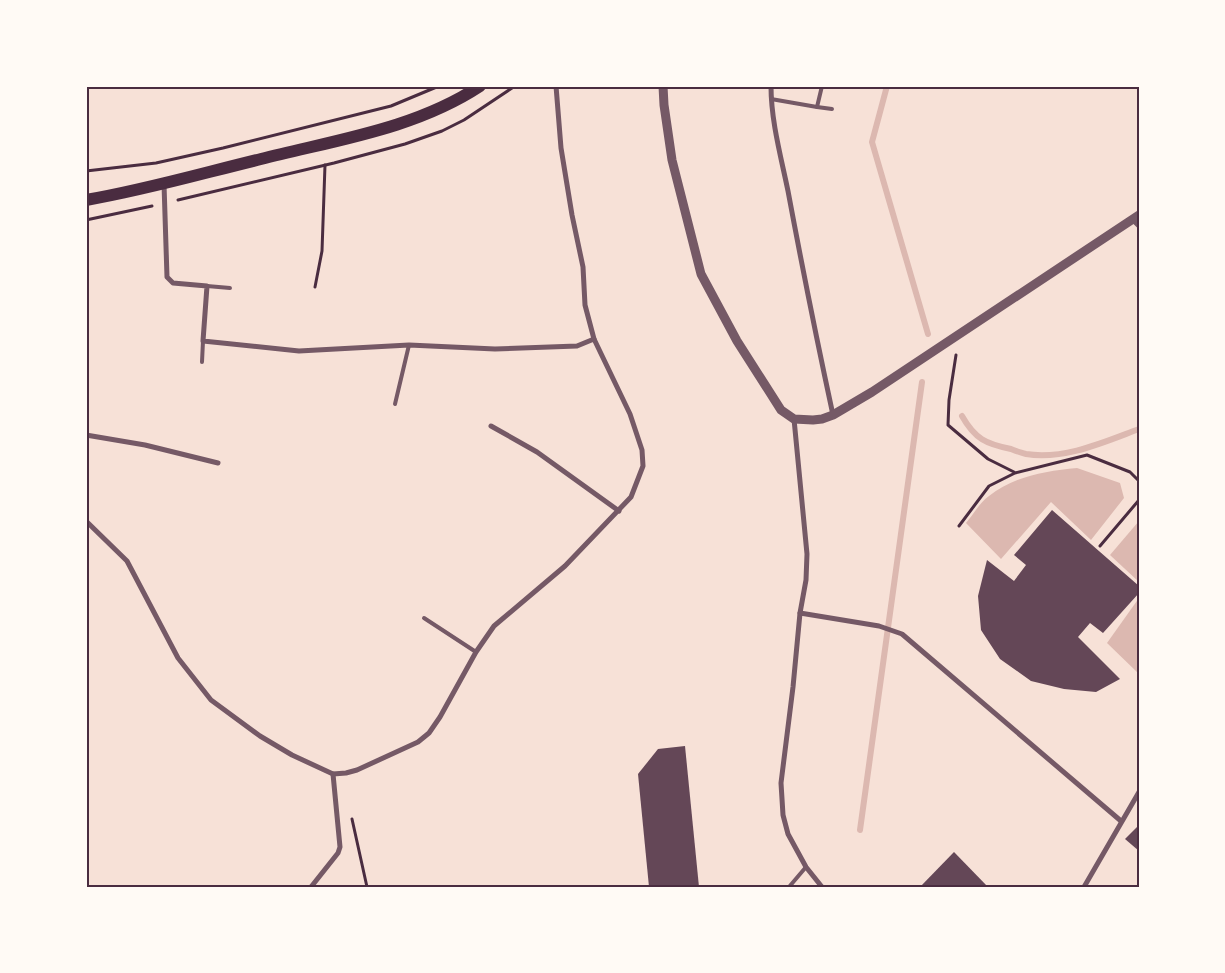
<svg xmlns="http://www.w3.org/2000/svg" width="1225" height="973" font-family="'IBM Plex Sans',sans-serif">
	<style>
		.water { fill: #dcb8b0 }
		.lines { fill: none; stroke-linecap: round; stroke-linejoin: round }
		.stream { stroke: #dcb8b0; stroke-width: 6 }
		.building { fill: #644757 }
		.path { stroke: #4a2c40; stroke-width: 3 }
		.service { stroke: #755966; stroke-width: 4 }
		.minor { stroke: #755966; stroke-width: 5 }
		.tertiary { stroke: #755966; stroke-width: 9 }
		.primary { stroke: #4a2c40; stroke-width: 12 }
		.neatline { fill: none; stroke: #4a2c40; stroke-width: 2 }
	</style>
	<rect width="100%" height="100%" fill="#f7e1d7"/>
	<g class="water">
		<path d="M1077 468 1120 483 1124 498 1091 540 1051 502 1001 559 966 523C973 515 980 502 989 496 1014 476 1046 471 1077 468Z"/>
		<polygon points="1139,521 1139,582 1110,555"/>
		<polygon points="1139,598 1139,672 1138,673 1107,643"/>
	</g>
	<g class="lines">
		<g class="stream">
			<polyline points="887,86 872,142 928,334"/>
			<path d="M962 416C975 439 986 444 1011 449 1016 451 1021 453 1026 454 1065 460 1104 442 1139 429"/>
			<polyline points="860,830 922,382"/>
		</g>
	</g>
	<g class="building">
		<polygon points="1052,510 1139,586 1139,593 1103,633 1090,623 1078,637 1120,679 1096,692 1064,689 1031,681 1000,659 981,630 978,596 987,560 1014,581 1026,565 1014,555"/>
		<polygon points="685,746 699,887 649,887 638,774 658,749"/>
		<polygon points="1139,825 1139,851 1125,839"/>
		<polygon points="954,852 988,887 920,887"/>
	</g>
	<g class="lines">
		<g class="path">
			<polyline points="86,171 156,163 223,148 391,106 439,86"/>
			<polyline points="178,200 334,163 405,144 442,131 464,120 515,86"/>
			<polyline points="86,220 152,206"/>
			<polyline points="315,287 322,251 325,165"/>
			<polyline points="956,355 949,400 948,425 988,459 1014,472"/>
			<polyline points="959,526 989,486 1015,473 1087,455 1130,472 1139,481"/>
			<polyline points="1100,546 1139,500"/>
			<polyline points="352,819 367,887"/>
		</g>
		<g class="service">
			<polyline points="771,99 817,107 822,86"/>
			<polyline points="817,107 832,109"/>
			<polyline points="207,286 230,288"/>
			<polyline points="202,362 203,341"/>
			<polyline points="395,404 409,345"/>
			<polyline points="424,618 476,652"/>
			<polyline points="789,887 806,867"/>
		</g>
		<g class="minor">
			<path d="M771 86C771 121 781 157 788 191 802 266 817 341 833 415"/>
			<polyline points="164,184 167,277 173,283 207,286 203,341 299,351 409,345 495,349 577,346 594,339 585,305 583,267 572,215 561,148 556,86"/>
			<polyline points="1132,219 1139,226"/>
			<polyline points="794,419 807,554 806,580 800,613 793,687 781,783 783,815 788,834 806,867 822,887"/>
			<polyline points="491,426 537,452 619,511"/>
			<polyline points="86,435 145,445 218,463"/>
			<polyline points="86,521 127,561 178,658 211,700 260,736 292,755 333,774 346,773 357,770 418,742 429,733 440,717 476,652 494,626 565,566 631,497 643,466 642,450 630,414 594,339"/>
			<polyline points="800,613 879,626 902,634 1121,821"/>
			<polyline points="311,887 338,853 340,847 333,774"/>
			<polyline points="1084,887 1139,792"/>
		</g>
		<polyline class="tertiary" points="663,86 664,105 672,160 701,274 737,341 781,410 794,419 813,420 822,419 833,415 872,392 1139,215"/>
		<path class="primary" d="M86 200C145 190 203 173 261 159 335 140 415 129 480 86"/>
	</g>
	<rect width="1225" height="973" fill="none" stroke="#fffaf5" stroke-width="175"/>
	<rect x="88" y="88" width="1050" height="798" class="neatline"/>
</svg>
